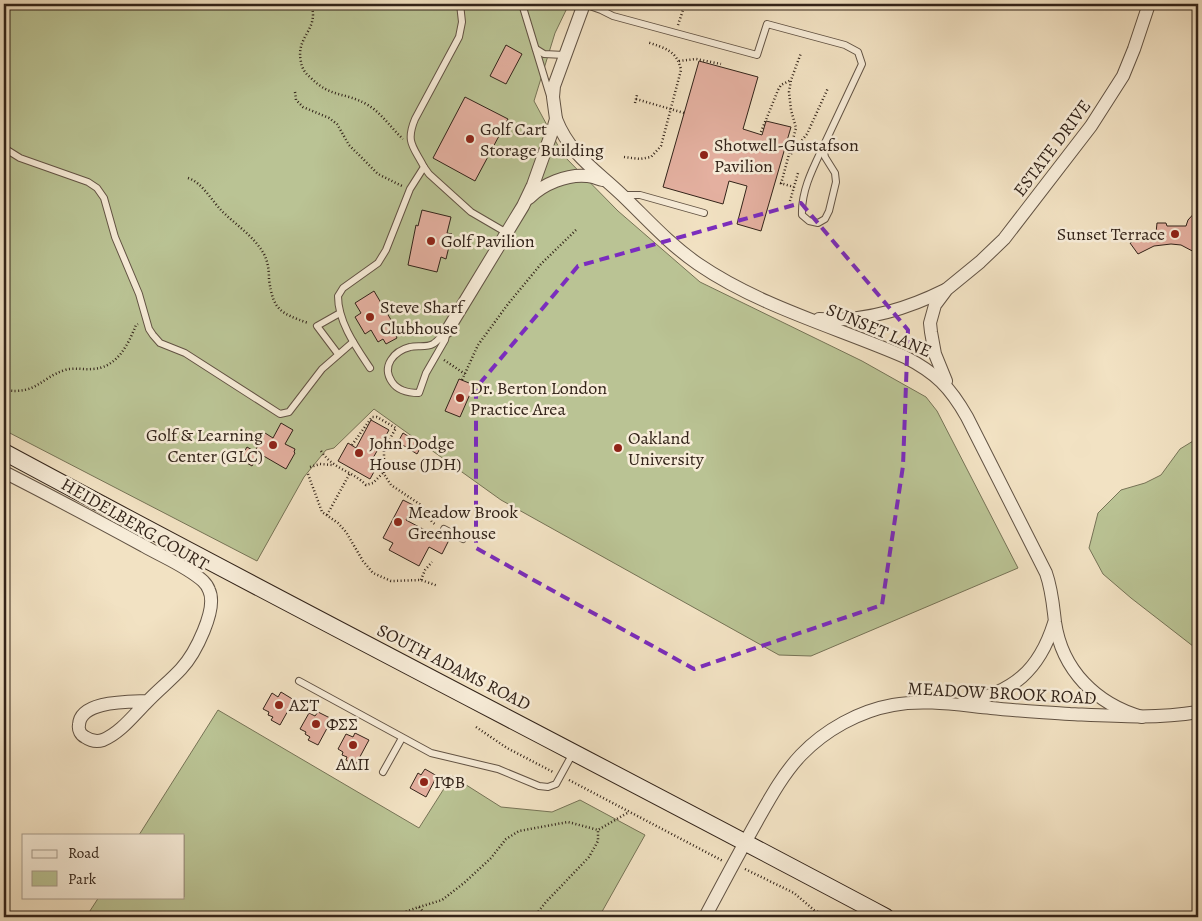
<svg xmlns="http://www.w3.org/2000/svg" width="1202" height="921" font-family="Alegreya,serif">
	<style>
		.green { fill: #bac394; stroke: #767356 }
		.building { fill: #e4b0a0; stroke: #322319 }
		.lines { fill: none; stroke-linecap: round; stroke-linejoin: round }
		.service-casing { stroke: #625344; stroke-width: 8 }
		.minor-casing { stroke: #625344; stroke-width: 14 }
		.secondary-casing { stroke: #322319; stroke-width: 18 }
		.path { stroke: #322319; stroke-width: 2.5; stroke-dasharray: 1 2.5; stroke-linecap: butt }
		.service { stroke: #f7ecd8; stroke-width: 6 }
		.minor { stroke: #f7ecd8; stroke-width: 12 }
		.secondary { stroke: #f7ecd8; stroke-width: 16 }
		.marked { fill: none; stroke: #7b2cbf; stroke-width: 4; stroke-dasharray: 10 6; stroke-linejoin: round }
		.poi-dot { fill: #8f2418; stroke: #f7ecd8; stroke-width: 2 }
		.labels { text-anchor: middle; stroke-width: 5; stroke-linejoin: round; paint-order: stroke }
		.poi-label { font-size: 18px; fill: #322319; stroke: #f7ecd8; text-anchor: start }
		.street-label { font-size: 18px; fill: #322319; stroke: #f7ecd8 }
	</style>
	<rect width="100%" height="100%" fill="#f2e2c3"/>
	<filter id="stains"><feTurbulence type="fractalNoise" baseFrequency=".004" numOctaves="4"/><feColorMatrix values="0 0 0 0 .2 0 0 0 0 .09 0 0 0 0 .02 0 0 0 .5 -.17"/></filter>
	<radialGradient id="worn" r=".72"><stop offset=".6" stop-color="#630" stop-opacity="0"/><stop offset="1" stop-color="#630" stop-opacity=".3"/></radialGradient>
	<g class="green">
		<polygon points="4,4 569,4 555,33 534,101 563,155 618,211 700,282 862,361 926,397 937,411 1018,568 811,656 779,655 501,500 374,409 334,448 326,450 304,477 257,561 4,430"/>
		<polygon points="1198,438 1198,650 1131,598 1103,574 1089,548 1098,513 1121,490 1145,483 1161,475 1180,449"/>
		<polygon points="218,710 419,828 452,776 501,807 552,812 580,800 645,835 599,917 86,917 99,897 184,897 184,835 139,835"/>
	</g>
	<g class="building">
		<polygon points="506,45 522,54 506,84 490,76"/>
		<polygon points="699,61 758,77 743,129 762,135 766,121 791,127 761,231 737,224 747,186 729,181 723,204 663,187"/>
		<polygon points="465,97 508,119 475,181 433,158"/>
		<polygon points="1198,209 1198,254 1181,245 1171,244 1154,246 1138,254 1130,243 1139,238 1156,233 1157,223 1166,223 1167,226 1186,226 1188,220"/>
		<polygon points="422,210 451,217 447,233 452,234 446,259 441,257 437,272 408,265 416,225 418,226"/>
		<polygon points="374,291 397,330 394,332 397,338 386,344 383,339 378,342 371,330 365,334 355,317 361,313 355,303"/>
		<polygon points="459,379 474,385 460,417 445,411"/>
		<polygon points="371,420 389,430 373,458 380,461 370,479 338,461 348,443 356,448"/>
		<polygon points="281,423 293,430 285,444 295,449 294,452 295,453 286,469 255,451 265,433 273,438"/>
		<polygon points="403,433 422,445 417,454 398,442"/>
		<polygon points="247,447 259,454 252,466 240,459"/>
		<polygon points="403,500 413,505 406,520 436,536 437,534 449,540 442,554 429,547 419,566 389,550 393,543 383,538"/>
		<polygon points="281,692 294,700 280,725 271,720 273,717 268,715 269,712 263,709 272,693 278,697"/>
		<polygon points="318,712 332,719 318,745 308,740 310,737 305,734 306,732 300,729 309,713 315,716"/>
		<polygon points="355,733 369,740 355,766 346,760 347,757 342,755 343,752 338,749 346,734 353,737"/>
		<polygon points="425,769 437,776 426,797 410,788 418,773 421,775"/>
	</g>
	<g class="lines">
		<g class="service-casing">
			<g id="service">
				<polyline points="522,4 550,96"/>
				<path d="M584 4 601 10 613 16 757 55 767 24 845 45 858 52 862 64 823 147 825 157 835 173 836 182 829 211 825 219 818 223 809 221 802 215C801 191 813 168 823 147"/>
				<polyline points="536,49 544,54 564,55"/>
				<polyline points="4,148 20,158 88,182 97,188 104,198 115,237 139,294 149,329 153,335 160,343 185,353 280,414 289,412 322,369 353,342"/>
				<polyline points="424,167 429,174 471,212 507,233"/>
				<polyline points="624,195 640,195 704,213"/>
				<path d="M447 331 445 340 426 373 419 393C408 393 398 391 392 382 381 366 394 351 410 347 417 345 426 348 433 344 438 341 442 335 447 331Z"/>
				<polyline points="338,354 317,326 340,313"/>
				<path d="M370 368C356 347 338 322 338 296L343 288 378 263 386 250 410 189 424 167C414 147 405 143 415 119L459 37 462 22 460 4"/>
				<polyline points="444,529 463,539"/>
				<polyline points="299,681 431,753 498,769 539,786 548,787 556,784 573,753"/>
				<polyline points="383,772 402,738"/>
			</g>
		</g>
		<g class="minor-casing">
			<g id="minor">
				<path d="M556 119C570 155 596 170 622 195 647 219 669 244 698 264 761 307 836 327 905 357 936 373 950 387 967 417L1046 573C1052 590 1053 605 1055 622 1062 670 1096 704 1142 717"/>
				<path d="M529 198C543 184 567 174 587 176 592 176 598 179 603 180"/>
				<path d="M819 319C862 322 907 309 945 290"/>
				<polyline points="447,331 523,206 533,185 554,126 556,119 553,97 554,86 584,4"/>
				<polyline points="946,381 935,354 931,332 930,323 935,305 947,289 980,262 1004,239 1091,126 1123,76 1134,49 1149,4"/>
				<path d="M4 472C51 496 98 521 144 546 163 557 186 566 203 581 205 583 208 587 209 590 218 609 195 654 181 669 170 681 157 691 146 703 133 716 120 733 103 740 97 742 91 741 85 737 81 735 78 730 79 725 80 700 130 702 148 701"/>
				<path d="M964 703C1013 692 1039 671 1054 623"/>
				<path d="M705 917C722 885 739 853 757 821 770 798 783 774 801 755 825 730 859 711 893 705 924 699 959 705 991 708 1017 711 1044 712 1070 714 1113 716 1156 719 1198 712"/>
			</g>
		</g>
		<g class="secondary-casing">
			<path id="secondary" d="M4 452C297 610 593 761 886 917"/>
		</g>
		<g class="path">
			<path d="M311 4C320 30 295 36 301 62 302 69 306 74 311 78 331 98 345 92 366 104 381 112 390 127 403 139"/>
			<polyline points="678,25 685,4"/>
			<polyline points="679,61 696,59 721,64"/>
			<polyline points="295,92 296,100 303,107 329,118 337,124 349,145 378,174 402,186"/>
			<polyline points="636,99 684,113"/>
			<polyline points="635,103 637,95"/>
			<polyline points="761,132 778,90 781,85 791,80"/>
			<polyline points="791,154 807,134 828,88"/>
			<path d="M624 157 640 159 651 157 661 146 681 70C677 50 664 48 647 42"/>
			<path d="M188 178C201 182 211 199 220 209 235 225 255 236 265 256 268 263 269 271 269 279 273 310 280 313 308 323"/>
			<polyline points="780,183 794,187"/>
			<polyline points="781,184 796,128 791,110 789,92 791,80 801,53"/>
			<polyline points="790,201 798,173"/>
			<polyline points="444,360 465,374"/>
			<polyline points="462,380 478,345 508,304 541,264 576,230"/>
			<path d="M4 390C37 395 40 378 65 370 74 367 83 370 92 369 117 368 128 345 136 325L138 324"/>
			<polyline points="352,445 372,417 377,417 396,428 384,449 384,474 391,485 421,505 432,522 436,525"/>
			<path d="M321 451C334 470 351 470 366 485L373 483 384 472"/>
			<polyline points="310,467 320,464 332,465"/>
			<polyline points="308,474 322,512 338,523 346,532 363,561 373,573 391,581 421,580 438,586"/>
			<polyline points="327,515 350,473"/>
			<polyline points="421,580 425,570 432,562"/>
			<polyline points="476,727 507,748 553,772"/>
			<polyline points="569,780 723,861"/>
			<polyline points="745,869 794,893 814,910 828,917"/>
			<polyline points="419,907 428,917"/>
			<polyline points="397,917 402,913 416,908 442,900 464,883 491,858 506,839 519,831 568,822 598,830 629,812"/>
			<polyline points="534,917 546,902 589,857 598,841 598,830"/>
		</g>
		<use href="#service" class="service"/>
		<use href="#minor" class="minor"/>
		<use href="#secondary" class="secondary"/>
	</g>
	<path class="marked" d="M801 203 908 330 903 466 882 605 694 669 476 548V388L578 266Z"/>
	<g class="poi-dot">
		<circle cx="470" cy="139" r="5"/>
		<circle cx="704" cy="155" r="5"/>
		<circle cx="1175" cy="234" r="5"/>
		<circle cx="431" cy="241" r="5"/>
		<circle cx="370" cy="317" r="5"/>
		<circle cx="460" cy="398" r="5"/>
		<circle cx="273" cy="445" r="5"/>
		<circle cx="618" cy="448" r="5"/>
		<circle cx="359" cy="453" r="5"/>
		<circle cx="398" cy="522" r="5"/>
		<circle cx="279" cy="705" r="5"/>
		<circle cx="316" cy="724" r="5"/>
		<circle cx="353" cy="745" r="5"/>
		<circle cx="424" cy="782" r="5"/>
	</g>
	<g class="labels">
		<g class="poi-label">
			<text x="480" y="135">Golf Cart<tspan x="480" dy="21">Storage Building</tspan></text>
			<text x="714" y="151">Shotwell-Gustafson<tspan x="714" dy="21">Pavilion</tspan></text>
			<text x="1165" y="240" text-anchor="end">Sunset Terrace</text>
			<text x="441" y="247">Golf Pavilion</text>
			<text x="380" y="313">Steve Sharf<tspan x="380" dy="21">Clubhouse</tspan></text>
			<text x="470" y="394">Dr. Berton London<tspan x="470" dy="21">Practice Area</tspan></text>
			<text x="263" y="441" text-anchor="end">Golf &amp; Learning<tspan x="263" dy="21">Center (GLC)</tspan></text>
			<text x="628" y="444">Oakland<tspan x="628" dy="21">University</tspan></text>
			<text x="369" y="449">John Dodge<tspan x="369" dy="21">House (JDH)</tspan></text>
			<text x="408" y="518">Meadow Brook<tspan x="408" dy="21">Greenhouse</tspan></text>
			<text x="289" y="711">AΣΤ</text>
			<text x="326" y="730">ΦΣΣ</text>
			<text x="353" y="770" text-anchor="middle">AΛΠ</text>
			<text x="434" y="788">ΓΦB</text>
		</g>
		<g class="street-label">
			<text transform="translate(1052 148) rotate(-53)" y="6">ESTATE DRIVE</text>
			<text transform="translate(879 330) rotate(23)" y="6">SUNSET LANE</text>
			<text transform="translate(135 524) rotate(30)" y="6">HEIDELBERG COURT</text>
			<text transform="translate(454 667) rotate(27)" y="6">SOUTH ADAMS ROAD</text>
			<text transform="translate(1002 693) rotate(3)" y="6">MEADOW BROOK ROAD</text>
		</g>
	</g>
	<rect width="1202" height="921" fill="none" stroke="#f2e2c3" stroke-width="20"/>
	<rect x="5" y="5" width="1192" height="911" fill="none" stroke="#322319" stroke-width="2.5"/>
	<rect x="10" y="10" width="1182" height="901" fill="none" stroke="#322319"/>
	<rect x="22" y="834" width="162" height="65" fill="#f7ecd8" stroke="#a89c8c"/>
	<rect x="32" y="850" width="25" height="8" fill="#f7ecd8" stroke="#a89c8c"/>
	<text x="68" y="858" font-size="15" fill="#322319">Road</text>
	<rect x="32" y="871" width="25" height="15" fill="#bac394" stroke="#a89c8c"/>
	<text x="68" y="884" font-size="15" fill="#322319">Park</text>
	<rect width="100%" height="100%" filter="url(#stains)"/>
	<rect width="100%" height="100%" fill="url(#worn)"/>
</svg>
